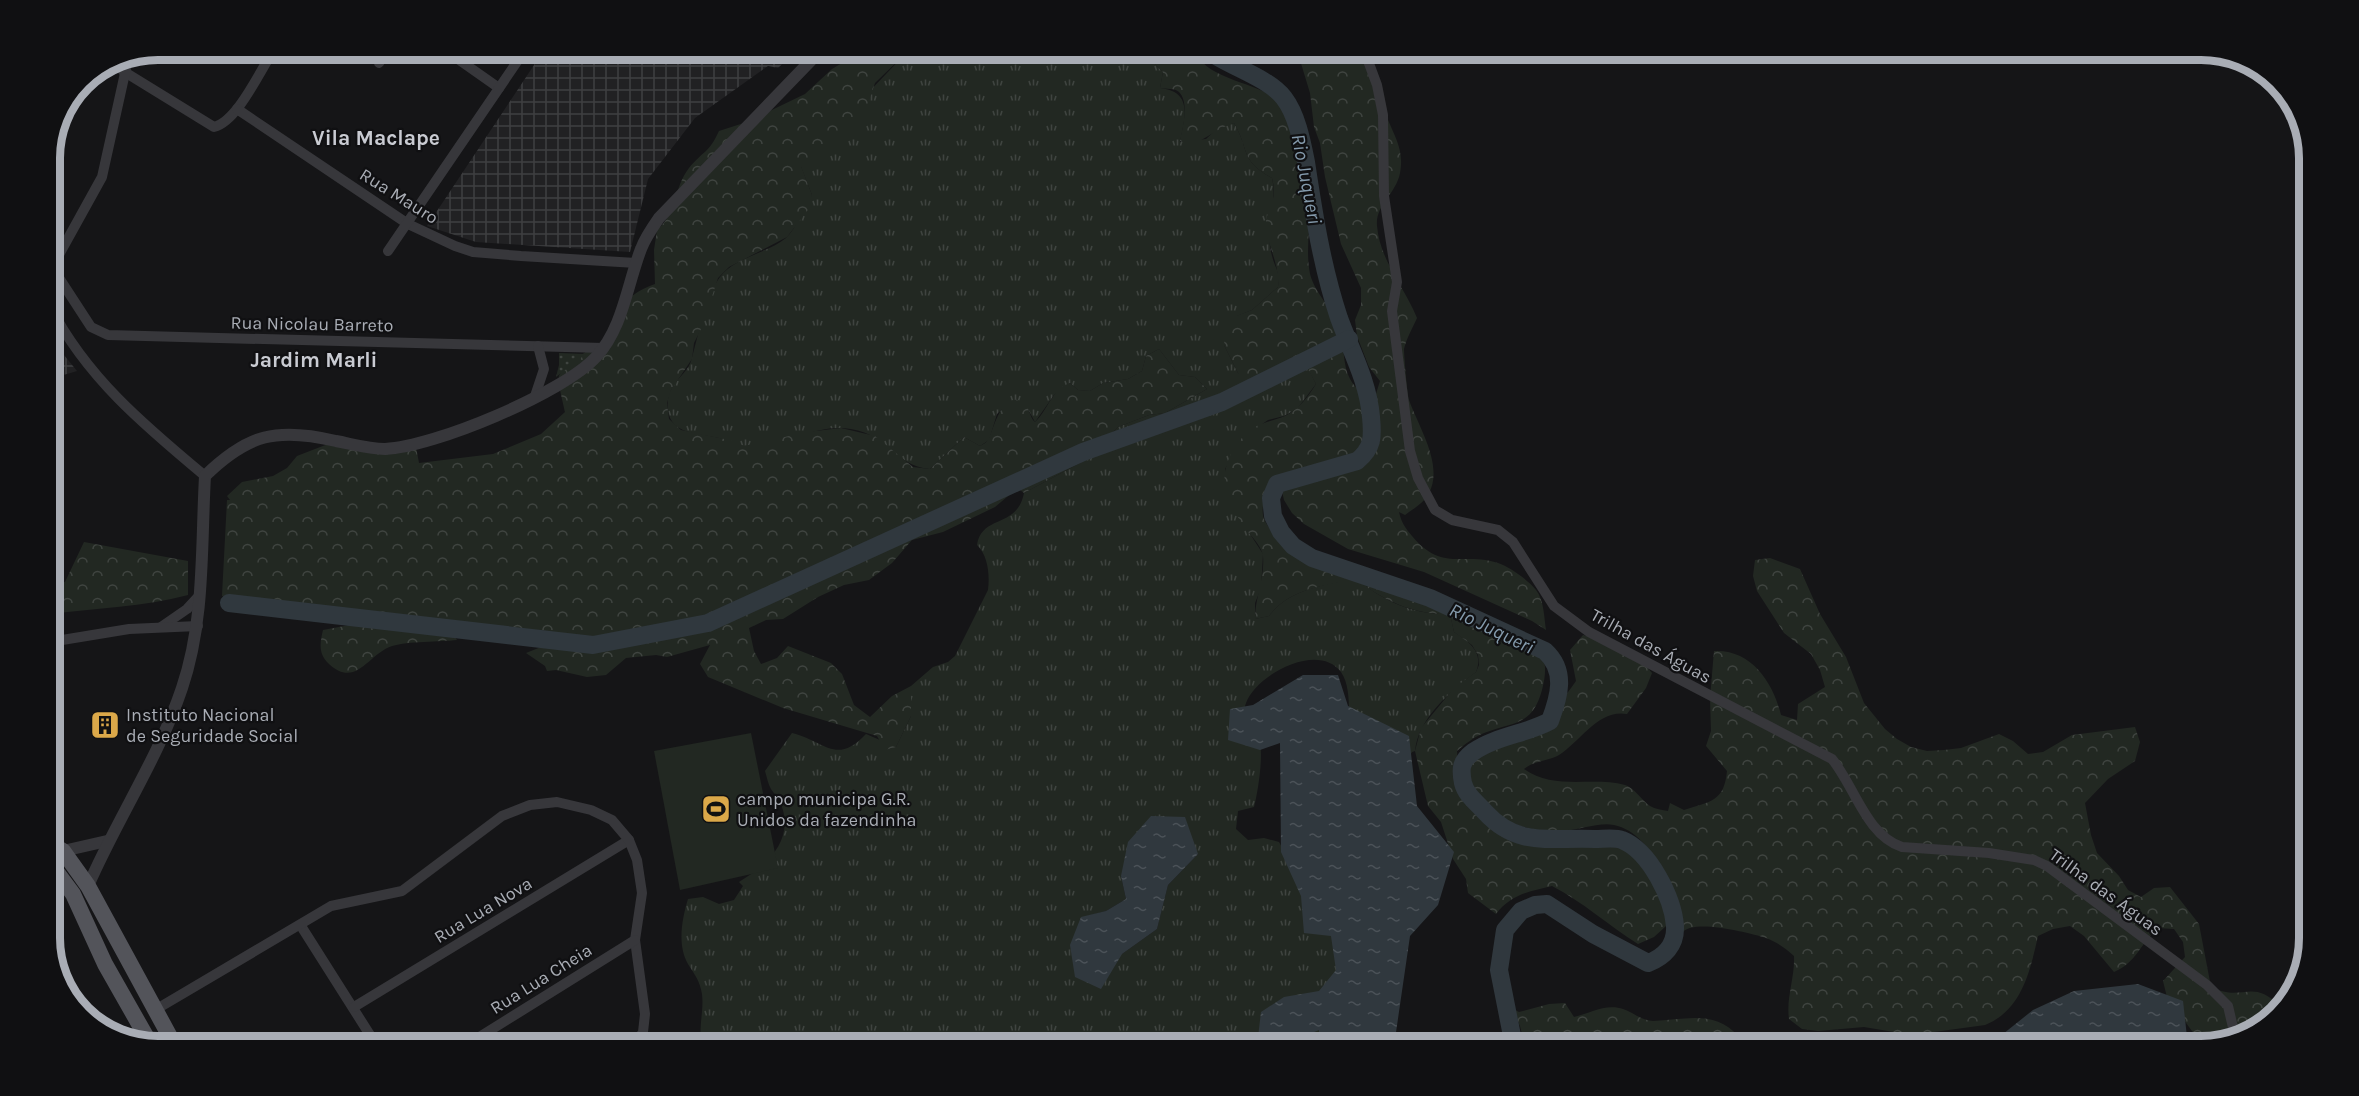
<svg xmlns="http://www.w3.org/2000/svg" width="2359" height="1096" font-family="Karla,sans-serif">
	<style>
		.industrial { fill: url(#industrial-grid) }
		.grass { fill: url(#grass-tufts); fill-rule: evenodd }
		.forest { fill: url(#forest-crowns) }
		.park { fill: url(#park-dots) }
		.garden { fill: #222822 }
		.water { fill: url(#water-ripples) }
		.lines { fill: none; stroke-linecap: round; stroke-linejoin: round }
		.river { stroke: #30383e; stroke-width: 18 }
		.minor { stroke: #37373b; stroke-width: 10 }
		.tertiary { stroke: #37373b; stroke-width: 12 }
		.primary { stroke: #53545a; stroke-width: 16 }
		.labels { text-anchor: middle; stroke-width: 4.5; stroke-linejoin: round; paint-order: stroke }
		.street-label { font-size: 18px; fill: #a9adb5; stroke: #101012 }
		.poi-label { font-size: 18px; fill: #a9adb5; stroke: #101012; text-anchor: start }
		.water-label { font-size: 20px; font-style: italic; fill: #849aac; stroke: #101012 }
		.quarter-label { font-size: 21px; font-weight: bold; fill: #c9cbd2; stroke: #101012 }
		.rim { fill: none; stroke: #a9adb5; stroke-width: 8 }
	</style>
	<defs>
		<pattern id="industrial-grid" width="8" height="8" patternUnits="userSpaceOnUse" patternTransform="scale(1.5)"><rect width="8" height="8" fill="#212123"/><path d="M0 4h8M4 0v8" fill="none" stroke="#3e3f41"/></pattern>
		<pattern id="grass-tufts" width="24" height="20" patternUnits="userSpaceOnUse" patternTransform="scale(1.5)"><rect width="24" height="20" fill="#222822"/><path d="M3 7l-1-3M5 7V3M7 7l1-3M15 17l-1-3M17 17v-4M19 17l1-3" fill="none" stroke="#3f4440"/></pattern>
		<pattern id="forest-crowns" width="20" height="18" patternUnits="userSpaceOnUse" patternTransform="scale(1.5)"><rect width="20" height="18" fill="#222822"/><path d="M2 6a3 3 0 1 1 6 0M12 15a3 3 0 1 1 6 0" fill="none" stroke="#3f4440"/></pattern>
		<pattern id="park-dots" width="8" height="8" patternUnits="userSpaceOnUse" patternTransform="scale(1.5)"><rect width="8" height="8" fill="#222822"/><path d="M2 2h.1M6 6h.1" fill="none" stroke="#3f4440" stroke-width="1.8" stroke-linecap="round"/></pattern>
		<pattern id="water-ripples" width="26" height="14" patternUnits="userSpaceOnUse" patternTransform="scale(1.5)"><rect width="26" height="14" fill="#30383e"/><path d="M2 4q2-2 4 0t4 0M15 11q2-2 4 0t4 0" fill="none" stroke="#4b5258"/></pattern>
	</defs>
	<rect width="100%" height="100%" fill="#151517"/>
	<g class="industrial">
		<polygon points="544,50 797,50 778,68 768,66 695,118 648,179 630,252 476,242 427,226"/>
		<polygon points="64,355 77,371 50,379 50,358"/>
	</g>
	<path class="grass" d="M909 50H1141L1163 72 1160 88C1193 92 1185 116 1180 142L1206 139 1219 127 1234 123C1250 150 1239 160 1272 178 1278 203 1264 230 1272 256 1276 271 1280 270 1278 287L1252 310 1237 316 1224 345 1238 373 1264 390 1292 370 1308 368 1316 384 1297 409 1284 416 1268 420 1242 438 1225 469 1237 514 1263 554 1261 588 1255 603V619L1269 616C1290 588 1324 586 1356 578 1384 602 1414 615 1450 614L1454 632C1469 642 1484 652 1476 672 1451 691 1418 718 1415 751L1412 752 1404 767 1349 721C1349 706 1350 685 1341 672 1318 641 1256 675 1246 703 1239 721 1257 729 1260 744 1263 758 1258 792 1254 807L1238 811 1236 829 1248 840 1264 838 1279 842 1295 871 1350 921 1330 1046H1052L1047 1039H1031L1028 1046H711L701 1040C699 1024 704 1010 702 994 700 981 695 975 688 964 677 945 682 919 688 899L703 897 719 904 734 900 743 886 739 882C767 865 795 841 781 804 779 798 774 794 771 789 768 784 767 777 765 771L792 733C825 741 836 766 866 734L896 747 911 716V686L933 667 948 662 955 656 988 590C990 575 988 555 977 545 982 514 1017 529 1024 493L1080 463 1118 427 1149 415 1165 413 1207 389 1195 377 1179 375 1159 349 1146 356 1142 371 1128 379 1103 383 1090 391 1078 390 1070 383 1054 395 1035 422 1028 409 1009 403 997 414 989 440 980 446 964 437 930 469C891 465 888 431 843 428 811 426 773 449 744 446 736 445 727 440 719 438 699 433 671 435 668 410 667 403 668 394 672 388 678 377 689 371 692 358 697 339 708 292 720 277 735 257 766 254 786 238 796 229 804 208 812 195L800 164ZM1198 854 1168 885 1157 929 1122 954 1081 918 1106 911 1126 899 1121 876Z"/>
	<g class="forest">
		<path d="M851 50H909L875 83 866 109 801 166 812 195 808 210 787 237 729 267 718 278 702 327 694 343 692 359 671 390 667 403 669 419 681 430 729 440 744 446 807 432 841 428 875 436 913 467 930 469 964 437 980 446C983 444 986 443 988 440 992 435 1001 389 1023 402 1030 407 1029 417 1035 422 1048 410 1052 389 1070 383L1078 390 1090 391 1103 383 1128 379 1142 371 1146 356 1159 349 1179 375 1195 377 1207 389 1165 413 1149 415 1118 427 1080 463 1024 493 1020 490 1014 491 995 507 943 532 912 540 892 563 869 580 844 585 818 597 783 619 766 620 749 628 754 651 761 664 777 658 788 646 831 663 842 674 854 705 870 717 892 696 911 686V716L896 747 885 750 877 736 783 708 708 677 700 664 710 645 667 657 656 655 626 658 606 675 587 677 556 670 547 671 545 666 526 653 541 647 537 631 451 621 447 627 457 640C439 642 408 641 392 646 368 654 356 689 329 664 318 654 320 643 323 630L387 618 388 613 222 596 227 500H230L227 496 242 482 273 476 287 468 297 456 328 444 416 447 419 463 493 454 541 434 565 412C564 406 557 381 559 376 568 357 594 351 607 337 631 311 611 301 655 284L654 250 657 230C676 215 674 187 689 168 703 151 709 153 719 131L747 122 805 94 832 69 852 57Z"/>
		<path d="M1141 50H1196C1201 79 1262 83 1278 101 1291 116 1296 142 1300 161 1304 182 1309 207 1309 229 1308 244 1307 258 1310 274 1315 294 1334 310 1340 330 1345 346 1342 364 1350 379 1356 390 1363 393 1375 397L1380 381 1369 367 1357 336 1355 320 1361 305V288L1341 244 1325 177 1320 143 1314 127 1310 93 1297 50H1366C1373 73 1378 98 1388 120 1396 139 1404 151 1400 173 1396 194 1375 205 1377 226 1380 261 1404 286 1417 318 1413 327 1406 339 1404 349 1404 356 1407 392 1409 400 1418 426 1444 465 1429 493 1425 502 1413 509 1405 515L1399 512C1401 522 1406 529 1412 536 1442 572 1462 552 1498 563 1510 567 1528 580 1536 590 1544 600 1544 617 1546 630L1532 621 1424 572 1348 549 1304 524 1292 513 1284 500 1280 482 1267 490C1264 500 1260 511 1265 521 1286 564 1379 568 1419 586 1449 600 1478 620 1507 636L1522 643 1538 641C1546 659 1547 671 1542 690 1532 727 1513 721 1484 733 1474 737 1465 744 1457 751L1459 783 1488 822 1552 842H1568L1599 830H1615L1629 839 1639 852 1643 869 1659 871 1661 867C1651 850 1635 829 1614 825 1599 822 1579 830 1563 831 1519 833 1475 814 1463 768 1480 750 1499 747 1519 736 1542 724 1562 702 1576 681L1570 650 1583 635C1609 640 1636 652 1652 673L1646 688 1627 714C1598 709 1581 741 1559 755 1549 761 1533 761 1524 769 1554 791 1592 776 1625 785 1635 788 1641 800 1650 806 1655 809 1662 810 1668 811L1670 803 1684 810C1711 801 1724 802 1727 771L1706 746 1711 731 1710 698 1714 651C1751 649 1773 682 1781 715L1797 720 1798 704 1825 687 1820 670 1811 654 1784 633 1757 591 1753 576 1755 560 1770 558 1800 569 1820 614 1846 657 1864 703 1885 729 1897 739 1911 747 1927 751 1944 750 1961 748 1999 734 2013 741 2028 754 2043 752 2072 735 2135 727 2140 742 2135 761 2108 779 2085 803 2091 835 2097 853 2119 876 2128 890 2141 897 2154 888 2170 887 2199 924 2211 987C2243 1003 2251 977 2280 1006L2262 1028 2203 1046 2167 997 2163 981 2185 957 2183 942 2174 929 2158 928C2139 945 2137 962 2114 972L2084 936 2070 926 2053 929 2038 936C2030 971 2022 1010 1985 1025L1912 1035 1864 1027 1818 1031 1802 1029 1789 1019C1786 997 1795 978 1794 956 1785 948 1777 942 1766 938 1750 933 1694 919 1683 932L1677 916 1654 937 1638 944C1608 925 1583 902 1552 886 1530 891 1510 895 1496 914L1468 893 1466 879 1453 859 1441 822 1428 806 1415 751 1421 728 1454 688 1476 672 1479 665 1478 655 1472 645 1454 632 1450 614C1414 615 1384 601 1356 579 1324 586 1290 588 1269 616L1255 619C1255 597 1265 578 1263 556 1262 548 1254 539 1249 533 1224 499 1213 475 1241 439 1253 423 1268 423 1285 416 1299 409 1308 397 1316 384L1308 369 1292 370 1264 390 1248 386 1238 373 1224 345 1226 328 1236 316 1252 310 1278 287C1280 266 1269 249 1266 228 1264 210 1279 204 1272 178 1239 160 1250 150 1234 123 1217 128 1207 139 1190 145L1180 141C1182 129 1190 103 1179 92 1175 88 1166 89 1160 88L1163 72Z"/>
		<path d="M84 542 188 561V595C143 607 96 608 50 614V585L65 582Z"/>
		<path d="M1565 1003 1574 1017C1590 1013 1607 1003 1623 1009 1632 1012 1643 1021 1653 1021 1685 1020 1715 1009 1739 1037L1736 1046H1525L1520 1026 1511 1008 1519 1012 1549 1004Z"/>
	</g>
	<polygon class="park" points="559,353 586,354 556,377 559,365"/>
	<polygon class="garden" points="751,733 778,868 680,890 654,751"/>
	<g class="water">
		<polygon points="1303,675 1338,675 1348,706 1409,736 1417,806 1454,852 1438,905 1410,936 1394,1046 1319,1046 1319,1030 1290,1042 1286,1046 1257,1046 1261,1012 1284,997 1319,991 1336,970 1331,936 1304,933 1301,896 1281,852 1280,743 1260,750 1228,740 1230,709 1253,705"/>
		<polygon points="1151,816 1185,817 1198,854 1168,885 1157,929 1122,954 1101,989 1075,977 1070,945 1081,917 1106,911 1126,899 1121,876 1128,842"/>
		<polygon points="2138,984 2183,1001 2188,1046 1988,1046 2033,1010 2074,991"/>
	</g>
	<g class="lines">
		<g class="river">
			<path d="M1207 50C1228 66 1268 77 1284 98 1297 115 1302 142 1306 162 1314 215 1322 267 1339 318 1351 351 1368 381 1371 417 1373 437 1373 448 1357 461L1277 484 1271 498 1273 516 1281 532 1293 546 1312 558 1430 598 1545 651C1567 671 1559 697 1550 721 1526 734 1496 736 1473 752 1461 761 1460 768 1463 783 1466 795 1476 802 1485 812 1518 848 1550 837 1595 839 1603 839 1615 837 1622 840 1650 851 1673 899 1675 926 1676 945 1664 957 1648 963L1593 934 1547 904 1535 905 1521 911 1505 930 1499 970 1514 1046"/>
			<polyline points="229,603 593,645 708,623 1083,452 1222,402 1349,339"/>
		</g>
		<g class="minor">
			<polyline points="258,50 269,57"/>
			<polyline points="445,50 499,88"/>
			<path d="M1364 50 1377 85 1383 115 1384 196 1397 282 1392 311 1410 451 1418 478 1435 510 1452 520 1498 530 1513 542 1554 606 1589 632 1832 759C1855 787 1866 835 1902 847L1989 853 2034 860 2047 866 2207 985 2228 1006 2235 1036"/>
			<polyline points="379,63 388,50"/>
			<path d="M123 71 214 127C238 121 260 70 274 50"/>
			<polyline points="237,109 408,224 455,246 473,252 521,256 636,263"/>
			<polyline points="388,251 525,50"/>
			<polyline points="50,264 91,327 108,335 604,348"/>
			<polyline points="50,271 102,177 129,55"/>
			<path d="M50 306C86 377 145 426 205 476"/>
			<polyline points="535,396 544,369 538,346"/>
			<polyline points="161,627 187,609 199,596"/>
			<polyline points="50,642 129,629 198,626"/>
			<polyline points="301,926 377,1046"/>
			<polyline points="354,1007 629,840"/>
			<polyline points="155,1010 331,906 402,891 502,816 530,805 557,802 591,810 612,820 629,840 637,860 642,893 635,940 645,1014 643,1032 634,1046"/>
			<polyline points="465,1046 635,940"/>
		</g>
		<g class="tertiary">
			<polyline points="63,851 107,841"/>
			<path d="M88 886C117 819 159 757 182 688 205 621 201 547 205 476 248 434 277 427 336 441 352 444 369 449 385 449 434 447 563 393 596 357 623 328 627 285 641 249 645 238 652 228 659 218L821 50"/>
		</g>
		<g class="primary">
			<polyline points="50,843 63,851 88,886 175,1046"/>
			<polyline points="50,863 73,894 105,964 151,1045"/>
		</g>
	</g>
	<defs>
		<g id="building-square" transform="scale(1.5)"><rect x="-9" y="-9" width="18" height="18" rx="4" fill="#dba849" stroke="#101012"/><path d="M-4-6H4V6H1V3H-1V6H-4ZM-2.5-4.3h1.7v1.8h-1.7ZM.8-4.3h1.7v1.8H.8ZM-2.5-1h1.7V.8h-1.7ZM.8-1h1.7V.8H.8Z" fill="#111"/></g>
		<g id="stadium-square" transform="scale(1.5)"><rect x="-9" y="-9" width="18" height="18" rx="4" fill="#dba849" stroke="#101012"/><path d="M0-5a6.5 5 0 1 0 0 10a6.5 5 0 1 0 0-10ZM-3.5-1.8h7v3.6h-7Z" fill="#111"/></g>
	</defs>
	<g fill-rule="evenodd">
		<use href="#building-square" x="105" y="725"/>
		<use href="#stadium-square" x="716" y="809"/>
	</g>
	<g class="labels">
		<g class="street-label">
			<text transform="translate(399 196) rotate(32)" y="6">Rua Mauro</text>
			<text transform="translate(312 324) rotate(1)" y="6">Rua Nicolau Barreto</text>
			<text transform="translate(1651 646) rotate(29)" y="6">Trilha das Águas</text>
			<text transform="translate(2106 892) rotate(36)" y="6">Trilha das Águas</text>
			<text transform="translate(483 910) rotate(-31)" y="6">Rua Lua Nova</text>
			<text transform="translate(541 979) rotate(-32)" y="6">Rua Lua Cheia</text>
		</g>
		<g class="poi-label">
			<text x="126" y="721">Instituto Nacional<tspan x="126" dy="21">de Seguridade Social</tspan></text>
			<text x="737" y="805">campo municipa G.R.<tspan x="737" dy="21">Unidos da fazendinha</tspan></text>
		</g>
		<g class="water-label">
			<text transform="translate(1307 179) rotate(79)" y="7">Rio Juqueri</text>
			<text transform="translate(1492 628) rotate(26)" y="7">Rio Juqueri</text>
		</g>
		<g class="quarter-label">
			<text x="376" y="145">Vila Maclape</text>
			<text x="314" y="367">Jardim Marli</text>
		</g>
	</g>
	<path d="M0 0H2359V1096H0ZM158 60H2201A98 98 0 0 1 2299 158V938A98 98 0 0 1 2201 1036H158A98 98 0 0 1 60 938V158A98 98 0 0 1 158 60Z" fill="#101012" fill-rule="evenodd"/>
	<path class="rim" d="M158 60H2201A98 98 0 0 1 2299 158V938A98 98 0 0 1 2201 1036H158A98 98 0 0 1 60 938V158A98 98 0 0 1 158 60Z"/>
</svg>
